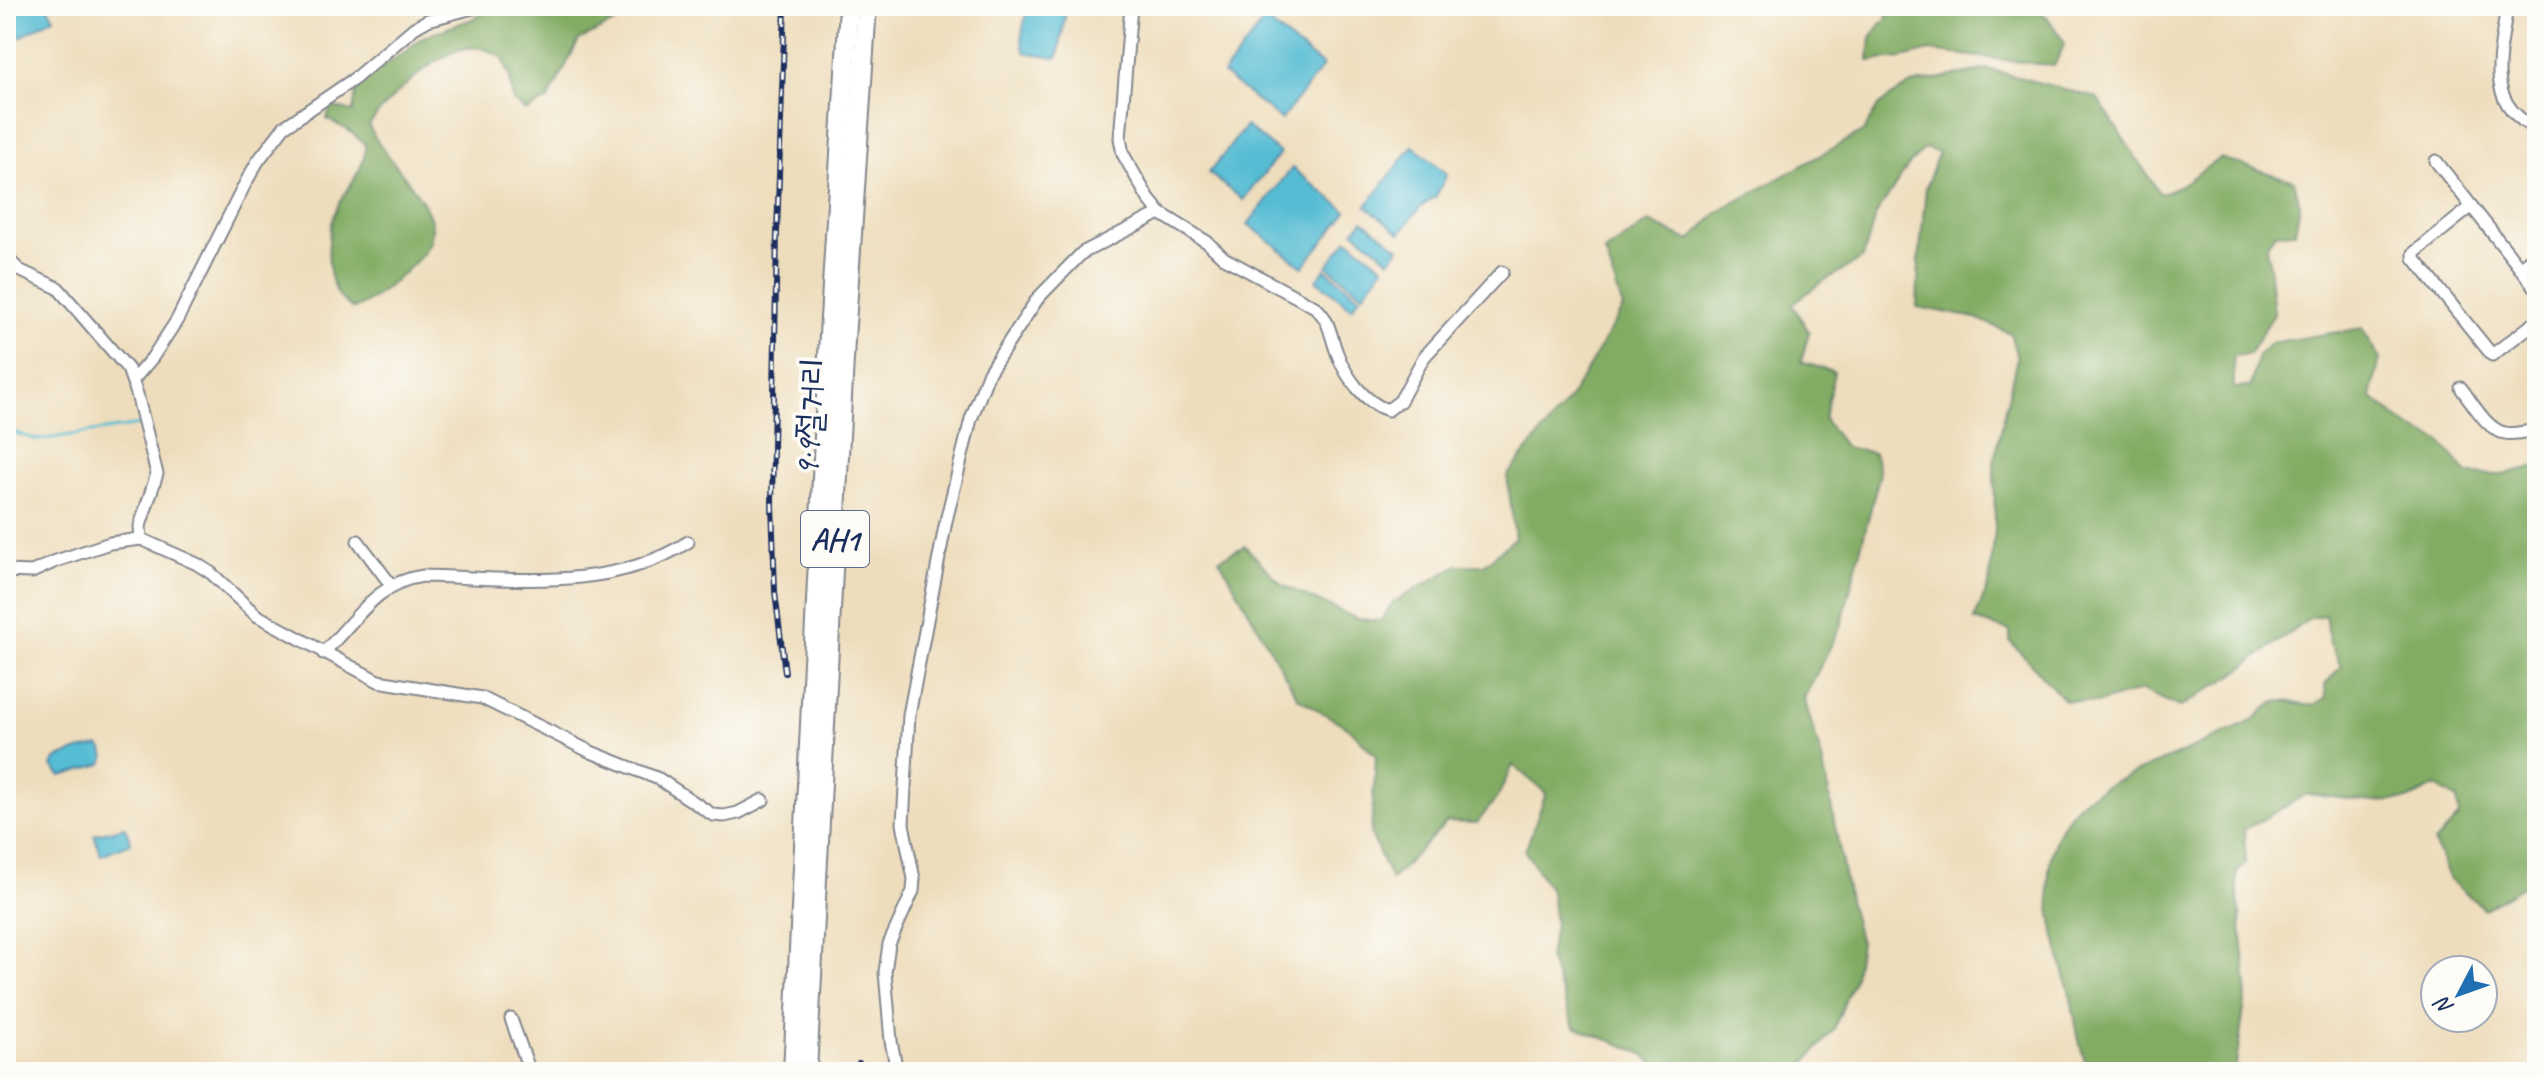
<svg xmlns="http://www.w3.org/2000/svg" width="2543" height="1078" font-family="Caveat,'Poor Story',sans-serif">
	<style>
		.forest { fill: #82ac64; stroke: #4e6e61; stroke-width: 2 }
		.water { fill: #55bcd3; stroke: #387698; stroke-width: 2 }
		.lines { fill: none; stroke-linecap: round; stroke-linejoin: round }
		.stream { stroke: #55bcd3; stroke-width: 3 }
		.minor-casing { stroke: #84868d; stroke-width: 15 }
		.trunk-casing { stroke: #84868d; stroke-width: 22 }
		.minor { stroke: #fff; stroke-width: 11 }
		.trunk { stroke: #fff; stroke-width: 18 }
		.rail-casing { stroke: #1b2f5e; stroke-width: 6 }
		.rail { stroke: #fdfcf7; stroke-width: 3; stroke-dasharray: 9; stroke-linecap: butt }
		.labels { text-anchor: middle; stroke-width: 7; stroke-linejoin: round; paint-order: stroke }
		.shield { fill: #fdfcf7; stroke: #5f6c8c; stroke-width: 2 }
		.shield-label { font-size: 32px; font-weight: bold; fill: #1b2f5e }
		.street-label { font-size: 34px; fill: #1b2f5e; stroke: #fdfcf7 }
	</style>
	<rect width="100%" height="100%" fill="#fdfcf7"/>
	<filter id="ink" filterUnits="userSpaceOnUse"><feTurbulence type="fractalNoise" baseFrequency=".0125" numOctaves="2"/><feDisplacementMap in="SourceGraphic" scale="16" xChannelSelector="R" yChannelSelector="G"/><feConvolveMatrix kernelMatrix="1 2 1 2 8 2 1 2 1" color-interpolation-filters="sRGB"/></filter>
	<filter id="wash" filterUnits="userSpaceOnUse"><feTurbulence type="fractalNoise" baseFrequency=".006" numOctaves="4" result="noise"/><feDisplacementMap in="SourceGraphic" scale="32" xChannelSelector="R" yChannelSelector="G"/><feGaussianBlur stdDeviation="1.8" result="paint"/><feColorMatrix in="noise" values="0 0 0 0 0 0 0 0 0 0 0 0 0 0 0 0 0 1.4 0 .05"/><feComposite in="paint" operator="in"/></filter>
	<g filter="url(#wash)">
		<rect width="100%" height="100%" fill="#eeddbc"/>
		<g class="forest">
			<path d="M497 6H673L644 17 618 21 579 40 548 100 526 111 513 101 510 78 503 58C491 51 481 46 467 48 436 52 386 101 369 125 380 157 441 204 431 238 428 252 415 262 405 272 389 286 374 300 354 309 350 306 343 302 340 297 324 275 326 229 338 206 348 185 367 168 365 144L348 130 327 119 330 106 353 112 356 92 367 76 402 54 423 37 475 18Z"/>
			<polygon points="1880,6 2033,6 2047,17 2065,43 2054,66 1930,51 1902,58 1869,61 1871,37 1888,16"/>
			<path d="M1988 69 2097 98 2160 194 2181 185 2220 158 2294 181 2300 205 2295 232 2275 233 2267 244 2274 314 2249 354 2233 356 2234 388 2250 387 2258 356 2271 343 2362 328 2380 359 2371 397 2410 428 2439 440 2468 474 2502 475 2537 466V877L2484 909 2450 880 2434 843 2459 816 2457 799 2436 786 2408 800 2374 802 2307 794 2244 830 2246 863 2236 874 2247 988 2235 1072H2090C2076 1045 2076 1012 2067 983 2051 927 2030 850 2079 804 2098 785 2151 767 2177 755 2201 744 2226 733 2250 722 2259 717 2265 707 2274 703 2293 695 2302 715 2326 698L2325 685 2341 666 2329 641 2325 615 2310 618 2233 675 2180 707 2142 690 2097 703 2064 700 2010 641V631L1974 620 1989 584 1995 531 1994 462 2017 357 2010 333 1976 318 1917 307 1919 260 1926 188 1938 153 1925 148 1908 166 1875 216 1863 258 1822 282 1792 304 1809 332 1801 362 1834 372 1824 419 1845 447 1874 453 1880 472 1841 626 1804 698 1823 763 1850 905 1860 942 1855 976 1834 1029 1798 1072H1664L1638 1051 1574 1027 1549 958 1555 925 1551 891 1525 851 1546 793 1513 765 1498 796 1477 823 1447 822 1391 880 1371 834 1376 756 1350 729 1298 698 1219 559 1245 546 1282 585 1358 619 1380 621 1394 602 1458 565H1484L1515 538 1507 476 1571 397 1623 308 1605 252 1649 222 1690 241 1718 212 1864 131 1878 106 1911 84Z"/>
		</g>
		<g class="water">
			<polygon points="6,6 47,6 54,18 6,45"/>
			<path d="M1029 6H1067L1058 57 1054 58 1025 52C1018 39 1025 20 1029 6Z"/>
			<polygon points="1265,20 1323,66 1281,120 1223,74"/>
			<polygon points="1246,126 1280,153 1243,200 1209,173"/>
			<polygon points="1413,146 1447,174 1436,196 1420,208 1400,233 1366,206"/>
			<polygon points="1292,168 1347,211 1303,267 1248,224"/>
			<polygon points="1363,220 1399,248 1390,260 1354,231"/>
			<polygon points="1348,239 1384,267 1363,294 1327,266"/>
			<polygon points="1325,269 1360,297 1352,308 1316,280"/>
			<polygon points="99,746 103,749 105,758 102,764 61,776 52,766 55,759 78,750"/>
			<polygon points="125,827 131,843 101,855 94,835"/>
		</g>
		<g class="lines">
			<g class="stream">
				<polyline points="6,363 6,394"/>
				<polyline points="6,424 15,433 38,440 139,425"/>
			</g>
		</g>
	</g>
	<g filter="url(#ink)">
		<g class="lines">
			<g class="minor-casing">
				<g id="minor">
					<path d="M1131 6 1120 138 1123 154 1148 198 1160 213 1207 242 1224 258 1315 307C1330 320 1330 335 1337 353 1345 375 1364 403 1388 410L1400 401 1424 357 1502 272"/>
					<path d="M2507 6C2501 54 2482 103 2537 129"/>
					<polyline points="2436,161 2520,268"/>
					<polyline points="2471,207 2414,253 2414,258 2492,355 2537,321"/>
					<polyline points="2537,253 2520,268 2537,289"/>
					<polyline points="6,257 19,270 58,288 128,369 137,394 157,474 140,526 141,539"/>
					<polyline points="133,380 152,358 177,320 246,182 258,161 284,127 354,79 414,28 428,20 480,6"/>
					<path d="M2461 388C2472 402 2487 430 2505 433 2515 435 2527 431 2537 430"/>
					<polyline points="358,541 391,585"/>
					<polyline points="6,571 32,572 56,561 110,543 141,539 197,564 211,573 256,615 378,681 482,698 591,752 659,779 713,815 724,816 738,813 763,800"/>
					<path d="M323 653C355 622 376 582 423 576 512 578 609 593 688 542"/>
					<polyline points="511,1019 530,1072"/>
					<polyline points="900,1072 896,1066 891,1041 885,972 889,944 913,891 914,879 903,824 909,715 946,521 971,419 989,372 1038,298 1082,253 1160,213"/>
				</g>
			</g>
			<g class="trunk-casing">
				<g id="trunk">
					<polyline points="793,1072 829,335 849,6"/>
					<polyline points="807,1072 845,340 867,6"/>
				</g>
			</g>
			<use href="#minor" class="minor"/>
			<use href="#trunk" class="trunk"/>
			<g class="rail-casing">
				<g id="rail">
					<polyline points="785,673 775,592 772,503 777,233 785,6"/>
					<polyline points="859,1063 860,1072"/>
				</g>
			</g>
			<use href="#rail" class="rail"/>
		</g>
	</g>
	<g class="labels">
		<rect class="shield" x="801" y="511" width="68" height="56" rx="6"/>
		<g class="shield-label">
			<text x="835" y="550">AH1</text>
		</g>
		<g class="street-label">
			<text transform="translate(809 417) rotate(-87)" y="12">9·9절거리</text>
		</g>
	</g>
	<rect width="2543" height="1078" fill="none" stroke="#fdfcf7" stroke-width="32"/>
	<g transform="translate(2459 994) rotate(229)"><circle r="38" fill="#fdfcf7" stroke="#a3aaba" stroke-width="2"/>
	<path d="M0-6L14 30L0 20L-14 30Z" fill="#1f6fb2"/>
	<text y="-12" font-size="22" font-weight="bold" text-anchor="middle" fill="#1b2f5e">N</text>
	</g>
</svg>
